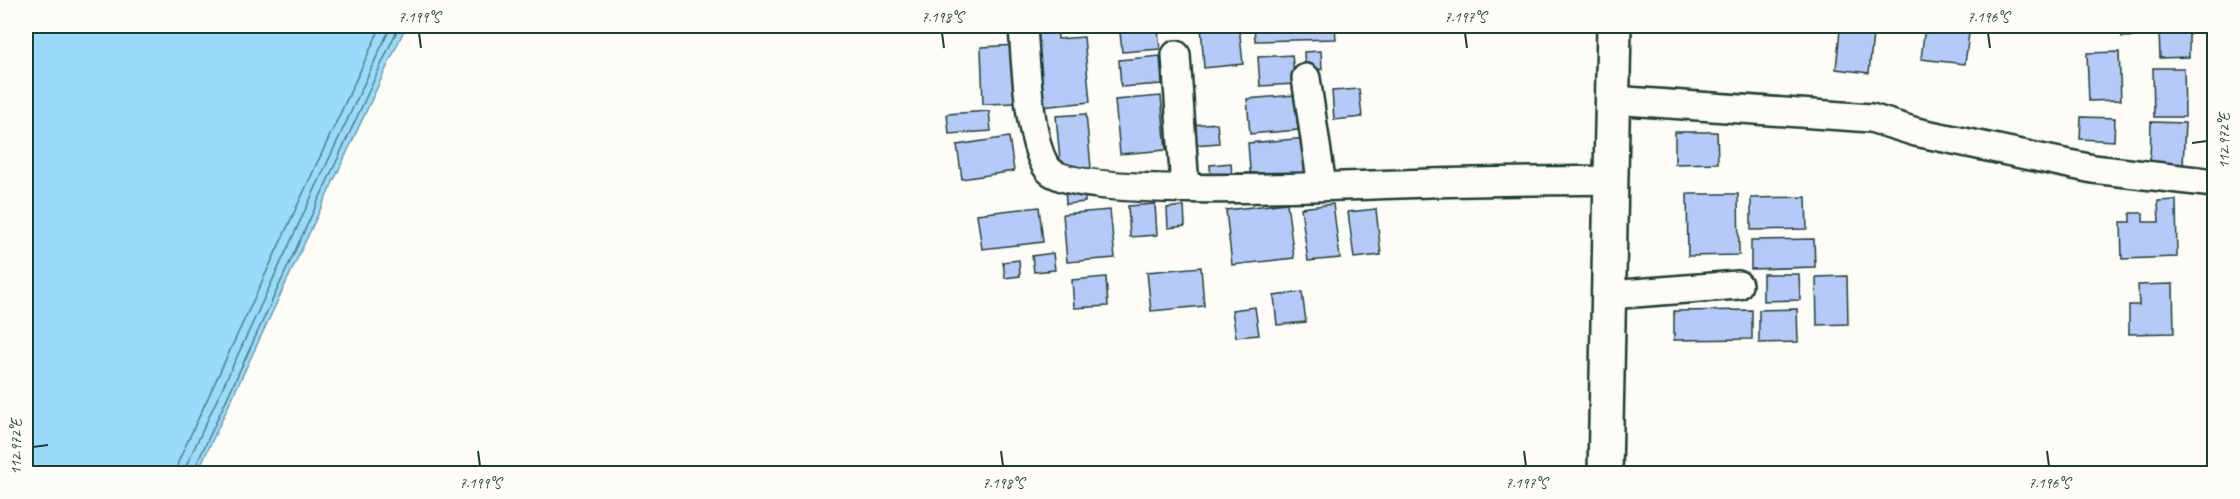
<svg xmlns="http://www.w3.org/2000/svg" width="2240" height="499" font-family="Caveat,sans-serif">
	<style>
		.water { fill: #9adbfc; stroke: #699cac; stroke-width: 1.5 }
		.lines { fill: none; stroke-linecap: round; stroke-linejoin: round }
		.shore { stroke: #507c84; stroke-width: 1.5 }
		.building { fill: #b5caf9; stroke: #1f3d34; stroke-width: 1.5 }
		.minor-casing { stroke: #1f3d34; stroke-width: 32 }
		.secondary-casing { stroke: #1f3d34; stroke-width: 38 }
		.minor { stroke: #fdfcf7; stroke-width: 27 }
		.secondary { stroke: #fdfcf7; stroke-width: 33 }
		.ticks { fill: none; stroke: #1f3d34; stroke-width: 2 }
		.neatline { fill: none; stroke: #1f3d34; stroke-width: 2 }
		.ticks-label { font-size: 15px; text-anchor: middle; fill: #1f3d34 }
	</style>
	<rect width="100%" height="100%" fill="#fdfcf7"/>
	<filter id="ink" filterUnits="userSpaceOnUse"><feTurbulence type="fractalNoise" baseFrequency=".0167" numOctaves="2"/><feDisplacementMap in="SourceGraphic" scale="12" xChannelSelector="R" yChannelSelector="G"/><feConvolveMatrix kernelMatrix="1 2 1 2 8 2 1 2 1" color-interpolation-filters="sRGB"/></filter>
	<g filter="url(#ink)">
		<polygon class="water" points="26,26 406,26 197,473 26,473"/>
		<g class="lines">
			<g class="shore">
				<polyline points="176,474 178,462 381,26"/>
				<polyline points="185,474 186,466 391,26"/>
				<polyline points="192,474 399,26"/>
			</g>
		</g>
		<g class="building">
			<polygon points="1026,26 1057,26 1058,39 1084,37 1090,102 1041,107"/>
			<polygon points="1201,26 1239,26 1243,64 1204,68"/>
			<polygon points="1254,26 1335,26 1336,39 1255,41"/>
			<polygon points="1925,26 1970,26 1965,64 1921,59"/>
			<polygon points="2122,26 2147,26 2147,36 2122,37"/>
			<polygon points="1158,29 1160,49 1122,52 1120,32"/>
			<polygon points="1840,30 1873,34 1869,73 1836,69"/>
			<polygon points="2189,30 2189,57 2160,58 2159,31"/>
			<polygon points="1017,45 1019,103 983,104 981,47"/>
			<polygon points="1321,51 1322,69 1305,71 1304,52"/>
			<polygon points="2119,52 2121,100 2089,101 2087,53"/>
			<polygon points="1292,55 1295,84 1260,86 1258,57"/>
			<polygon points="1160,56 1162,84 1121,87 1119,60"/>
			<polygon points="2153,68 2184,68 2185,117 2154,117"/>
			<polygon points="1359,89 1362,117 1334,120 1332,91"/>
			<polygon points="1295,95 1298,130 1250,134 1247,99"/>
			<polygon points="1161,96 1166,150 1120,154 1115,100"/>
			<polygon points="989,111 991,131 949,134 947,114"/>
			<polygon points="1086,114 1091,168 1061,171 1056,116"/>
			<polygon points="2081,117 2115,118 2114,141 2080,139"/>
			<polygon points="2151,122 2185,123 2183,166 2150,165"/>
			<polygon points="1217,123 1219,143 1194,145 1193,125"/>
			<polygon points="1675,132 1717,132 1718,163 1675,164"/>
			<polygon points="1009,137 1014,171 962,179 957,145"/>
			<polygon points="1307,138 1311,177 1251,182 1248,143"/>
			<polygon points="1231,163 1232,178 1211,180 1210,165"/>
			<polygon points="1084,186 1085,202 1066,204 1065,187"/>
			<polygon points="1687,194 1738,194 1739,255 1688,256"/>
			<polygon points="1806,197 1807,229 1751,230 1751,198"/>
			<polygon points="2176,200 2177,257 2122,259 2121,222 2130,222 2130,213 2143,213 2143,222 2159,222 2158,201"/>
			<polygon points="1287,203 1294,258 1232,265 1226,210"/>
			<polygon points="1155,204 1157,235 1130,237 1128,206"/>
			<polygon points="1333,204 1340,258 1308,261 1301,208"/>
			<polygon points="1184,206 1185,226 1168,228 1167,208"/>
			<polygon points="1039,207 1043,242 982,249 977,214"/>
			<polygon points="1376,209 1381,255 1354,258 1348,212"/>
			<polygon points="1110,210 1115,258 1067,262 1063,214"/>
			<polygon points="1814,239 1815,267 1751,269 1751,240"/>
			<polygon points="1053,253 1055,270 1034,272 1032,256"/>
			<polygon points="1019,260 1020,276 1005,278 1003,262"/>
			<polygon points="1201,267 1204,306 1151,311 1147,272"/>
			<polygon points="1763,274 1799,274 1800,300 1763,301"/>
			<polygon points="1847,276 1848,324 1817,325 1816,277"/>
			<polygon points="1106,277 1108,306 1074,308 1072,280"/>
			<polygon points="2173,284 2174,333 2129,334 2129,305 2139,305 2138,285"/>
			<polygon points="1302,292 1306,322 1277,325 1274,296"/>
			<polygon points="1255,307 1259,335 1236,337 1232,310"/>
			<polygon points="1797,309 1798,342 1759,343 1759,310"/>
			<polygon points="1752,310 1752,339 1674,340 1674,311"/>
		</g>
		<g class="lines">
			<g class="minor-casing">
				<g id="minor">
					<path d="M1023 26C1025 55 1029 152 1050 171 1084 201 1371 184 1430 183 1491 181 1551 181 1612 180"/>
					<polyline points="1176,55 1185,188"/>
					<polyline points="1306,78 1322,186"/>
					<polyline points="1612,100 1871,118 1916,132 2093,169 2214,183"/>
					<polyline points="1609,295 1738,285"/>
				</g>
			</g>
			<g class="secondary-casing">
				<polyline id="secondary" points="1605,474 1614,26"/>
			</g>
			<use href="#minor" class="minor"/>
			<use href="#secondary" class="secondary"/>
		</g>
	</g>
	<path class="ticks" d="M419 33 421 48M942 33 944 48M1465 33 1467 48M1988 33 1990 48M2192 143 2207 141M33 447 48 445M478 451 480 466M1001 451 1003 466M1524 451 1526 466M2047 451 2049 466"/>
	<rect width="2240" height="499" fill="none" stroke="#fdfcf7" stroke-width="66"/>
	<rect x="33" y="33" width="2174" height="433" class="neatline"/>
	<g class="ticks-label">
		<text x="419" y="22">7.199°S</text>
		<text x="942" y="22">7.198°S</text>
		<text x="1465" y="22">7.197°S</text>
		<text x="1988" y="22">7.196°S</text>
		<text transform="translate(2224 141) rotate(-90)" y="5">112.972°E</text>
		<text transform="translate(16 447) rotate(-90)" y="5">112.972°E</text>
		<text x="480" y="488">7.199°S</text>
		<text x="1003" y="488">7.198°S</text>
		<text x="1526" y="488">7.197°S</text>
		<text x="2049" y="488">7.196°S</text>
	</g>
</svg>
